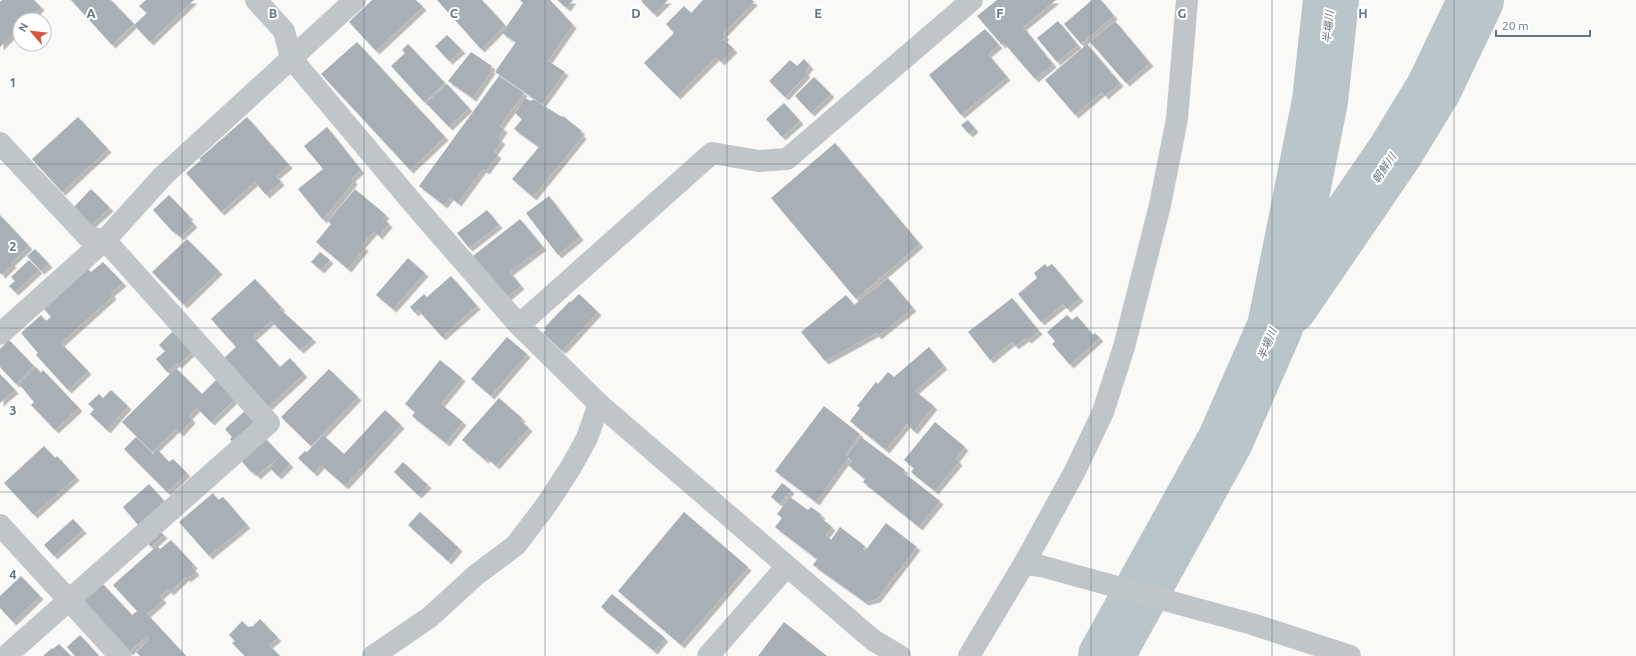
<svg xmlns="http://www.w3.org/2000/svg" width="1636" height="656" font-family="Ubuntu,'Noto Sans JP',sans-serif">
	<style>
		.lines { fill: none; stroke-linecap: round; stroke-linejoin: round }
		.river { stroke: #bac5c9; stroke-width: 56 }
		.building { fill: #a8b0b6; filter: url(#shadow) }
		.minor { stroke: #c0c5c8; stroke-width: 22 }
		.grid { fill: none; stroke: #667680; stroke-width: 1; stroke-opacity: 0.55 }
		.labels { text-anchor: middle; stroke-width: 4; stroke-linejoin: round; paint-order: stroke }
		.water-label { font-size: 11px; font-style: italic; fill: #61757a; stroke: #fff }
		.grid-label { font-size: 13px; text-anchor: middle; font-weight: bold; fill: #667680; stroke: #fff; stroke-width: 4; stroke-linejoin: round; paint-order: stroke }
	</style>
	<defs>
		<filter id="shadow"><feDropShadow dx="3.5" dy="3.5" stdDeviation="0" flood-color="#0004"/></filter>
	</defs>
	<rect width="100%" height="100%" fill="#f9f9f7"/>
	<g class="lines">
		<g class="river">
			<polyline points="1289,307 1395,152 1434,88 1476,0"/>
			<polyline points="1106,656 1225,441 1275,327 1320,101 1331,0"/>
		</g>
	</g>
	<g class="building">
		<polygon points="2,0 34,0 41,7 28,20 20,20 20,27 0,47 0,2"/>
		<polygon points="71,0 111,0 134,24 112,45"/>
		<polygon points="146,0 194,0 150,42 134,25 147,13 139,6"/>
		<polygon points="372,0 416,0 423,7 376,51 349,22"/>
		<polygon points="437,0 482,0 505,25 481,49"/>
		<polygon points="520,0 550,0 573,25 548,61 565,72 542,104 495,72 516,42 502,33 523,3"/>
		<polygon points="557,0 573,0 567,8"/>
		<polygon points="642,0 668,0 654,14 641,1"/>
		<polygon points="703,0 752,0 754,2 723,34 726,36 723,39 734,49 721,62 716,57 677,96 644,63 674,33 666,24 684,6 691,13"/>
		<polygon points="997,0 1056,0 1023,27 1053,64 1035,79 1004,43 1002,45 977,16"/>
		<polygon points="1092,0 1101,0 1114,16 1081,44 1064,24"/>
		<polygon points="1058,21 1078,45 1057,62 1037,38"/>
		<polygon points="1115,21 1150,63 1126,83 1090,42"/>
		<polygon points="985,29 999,45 988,54 1007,77 961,115 929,75"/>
		<polygon points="447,35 462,50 449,61 435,46"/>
		<polygon points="357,42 445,137 410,170 321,74"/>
		<polygon points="408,44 445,83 424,102 391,66 405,53 402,50"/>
		<polygon points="1087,44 1120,83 1105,96 1102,92 1075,115 1045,80"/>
		<polygon points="471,52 492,66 490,69 492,70 473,98 448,81"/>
		<polygon points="804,59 810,66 805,72 807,74 785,97 769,81 790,60 797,66"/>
		<polygon points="499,76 524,93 500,126 504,129 498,138 502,141 494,152 498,155 486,171 483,169 458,203 450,197 444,205 419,186"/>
		<polygon points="814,77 831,94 811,113 795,96"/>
		<polygon points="447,84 469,108 449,127 426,103"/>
		<polygon points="525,98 531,101 533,99 562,117 563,116 582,131 580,132 583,136 533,197 512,179 539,147 514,129 522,119 515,113"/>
		<polygon points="784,103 800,121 782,137 766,119"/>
		<polygon points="78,117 108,149 62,192 32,159"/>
		<polygon points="247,117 289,165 276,176 281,182 266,195 255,182 221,212 186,173 201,160 199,159"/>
		<polygon points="968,120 975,129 969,134 961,125"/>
		<polygon points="327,127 361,170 352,178 354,181 323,220 298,189 323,169 304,146"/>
		<polygon points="835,143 920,244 856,299 771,198"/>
		<polygon points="91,189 110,208 90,226 73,208"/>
		<polygon points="355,189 386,215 383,218 389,224 379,236 374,231 362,245 365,248 348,269 316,242 331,224 328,221"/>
		<polygon points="169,195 190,217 188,218 194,224 180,237 174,231 173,232 153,210"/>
		<polygon points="549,196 580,237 558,255 526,213"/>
		<polygon points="487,210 499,225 469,248 457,233"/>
		<polygon points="0,215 29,246 11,263 13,264 2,275 0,273"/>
		<polygon points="520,219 543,247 510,272 521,286 506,298 473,256"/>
		<polygon points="187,239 219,271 184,305 152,272"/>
		<polygon points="35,249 49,264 41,271 27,256"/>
		<polygon points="320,252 330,260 321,270 311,262"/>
		<polygon points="408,258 425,273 393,309 376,295"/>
		<polygon points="29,260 39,270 15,292 9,286 15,281 11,277"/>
		<polygon points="103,262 123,283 111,293 113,296 61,343 88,371 68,390 36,355 38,353 21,333 41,315 46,321 51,317 43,308 87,268 91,272"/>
		<polygon points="1045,264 1047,267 1052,264 1080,298 1067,309 1063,304 1041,322 1018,294 1037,278 1034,273"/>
		<polygon points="451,276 477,306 442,337 418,310 415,313 410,307 424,294 427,297"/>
		<polygon points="888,278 913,308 878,336 876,333 825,361 801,332 846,295 854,305"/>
		<polygon points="255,279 282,308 280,309 313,339 300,350 271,321 253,337 280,367 290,358 304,374 267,408 223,359 236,347 211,319"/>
		<polygon points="579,294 598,312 564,349 561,350 543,333 546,330 544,328 570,301 571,302"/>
		<polygon points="1012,298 1039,331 1028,340 1026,338 1015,346 1012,342 990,360 968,332"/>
		<polygon points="1067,315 1072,320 1077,316 1093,335 1095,333 1100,338 1070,365 1052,344 1055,341 1047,332"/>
		<polygon points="173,331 192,352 178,365 176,363 167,372 156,359 165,351 159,345"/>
		<polygon points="507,337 527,354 491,396 471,379"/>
		<polygon points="9,340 34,366 16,384 0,367 0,349"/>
		<polygon points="929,347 944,366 915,391 934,406 914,431 907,424 886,450 850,421 860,408 857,406 876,382 878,384 888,372 894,377"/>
		<polygon points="440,360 462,378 441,404 463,422 446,443 412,416 415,412 405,404"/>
		<polygon points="36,367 41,373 43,370 79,408 55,430 31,405 34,402 19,384"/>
		<polygon points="176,368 202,394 217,379 236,398 211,422 197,408 189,416 192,420 180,433 176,429 152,452 122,422"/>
		<polygon points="329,369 358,397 311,446 281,417"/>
		<polygon points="0,374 15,390 0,403"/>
		<polygon points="111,390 128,406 107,430 90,414 94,409 88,404 99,394 103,398"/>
		<polygon points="499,398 522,418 520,420 529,428 496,466 487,458 485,460 462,440"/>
		<polygon points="824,406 860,434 845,455 846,457 861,437 905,470 903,472 940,501 919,527 863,482 865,479 848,465 852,461 848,458 816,502 775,471"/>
		<polygon points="246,410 257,421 233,443 230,439 232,437 225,429"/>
		<polygon points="385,410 401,425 345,486 321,465 314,473 298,458 305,451 307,452 323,435 344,454"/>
		<polygon points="935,422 965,447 956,459 959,462 935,491 911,472 914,468 904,460"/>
		<polygon points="262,435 281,455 257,476 253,471 252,473 238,457"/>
		<polygon points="136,437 153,454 157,449 169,462 173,459 187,473 167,492 124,449"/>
		<polygon points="44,446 55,458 57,456 76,477 34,515 4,483"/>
		<polygon points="281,455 290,464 278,476 269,467"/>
		<polygon points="403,462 428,485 418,495 394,472"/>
		<polygon points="782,483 791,490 780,504 771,497"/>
		<polygon points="149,484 166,503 139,526 123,507"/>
		<polygon points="213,493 218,500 223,497 247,525 209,556 179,522"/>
		<polygon points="790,497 808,510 811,507 822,515 820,517 832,527 826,535 831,540 840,527 865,546 863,549 865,551 886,523 917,547 877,599 865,602 813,565 817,559 775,527 782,518 777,514"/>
		<polygon points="420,512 459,548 448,561 408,525"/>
		<polygon points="684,512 748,567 681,645 618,591"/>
		<polygon points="73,519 83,530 54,556 44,545"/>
		<polygon points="157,528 164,535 151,547 144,539"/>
		<polygon points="171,540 194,565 192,567 196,572 187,579 186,577 170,592 168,589 160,596 163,600 147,614 186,656 140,656 136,652 149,640 147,636 129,652 81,598 100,581 132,615 137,611 113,585 157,546 160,549"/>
		<polygon points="21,576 40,596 13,622 0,608 0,596"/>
		<polygon points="612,594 665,638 654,651 601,607"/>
		<polygon points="260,619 278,638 269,645 280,656 245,656 232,643 235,641 229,635 242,621 248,627 251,626 252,627"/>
		<polygon points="784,622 827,656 758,656"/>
		<polygon points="80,635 99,656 75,656 67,647"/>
		<polygon points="59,644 71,656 43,656 52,648 53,649"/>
	</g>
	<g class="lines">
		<g class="minor">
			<polyline points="256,0 284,31 291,58 417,208 519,325 599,404 873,640 900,656"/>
			<polyline points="0,143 88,237 105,240 269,423 6,656"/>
			<polyline points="519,325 712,153 759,161 787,159 972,0"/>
			<polyline points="0,334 105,240 163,176 355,0"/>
			<polyline points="0,525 120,656"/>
			<polyline points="1024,564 1041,566 1252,624 1350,656"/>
			<polyline points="373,656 430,617 476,575 516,545 547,504 571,467 587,438 599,404"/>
			<polyline points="708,656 786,567"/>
			<polyline points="969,656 1024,564 1075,471 1103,412 1124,347 1160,205 1177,119 1187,0"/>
		</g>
	</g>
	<path class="grid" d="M182 0V656M364 0V656M545 0V656M727 0V656M909 0V656M1091 0V656M1272 0V656M1454 0V656M0 164H1636M0 328H1636M0 492H1636"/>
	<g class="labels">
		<g class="water-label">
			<text transform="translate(1328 27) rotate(-84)" y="4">半場川</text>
			<text transform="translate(1384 168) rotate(-56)" y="4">朝鮮川</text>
			<text transform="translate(1267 344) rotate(-67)" y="4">半場川</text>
		</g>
	</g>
	<g class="grid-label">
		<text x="91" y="18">A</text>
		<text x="273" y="18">B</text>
		<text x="454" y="18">C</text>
		<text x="636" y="18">D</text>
		<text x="818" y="18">E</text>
		<text x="1000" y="18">F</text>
		<text x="1182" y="18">G</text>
		<text x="1363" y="18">H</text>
		<text x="13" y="87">1</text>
		<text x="13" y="251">2</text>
		<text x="13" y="415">3</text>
		<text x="13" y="579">4</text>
	</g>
	<g transform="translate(32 32) rotate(298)"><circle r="19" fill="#ffffff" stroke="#c2c8cc"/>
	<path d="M0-3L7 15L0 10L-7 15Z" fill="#d85639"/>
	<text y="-6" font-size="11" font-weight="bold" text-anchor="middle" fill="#667680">N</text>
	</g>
	<path d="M1496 30v6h94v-6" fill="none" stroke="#667680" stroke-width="2"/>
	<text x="1502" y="30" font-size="12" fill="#667680" stroke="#ffffff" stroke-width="3" paint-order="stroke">20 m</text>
</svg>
